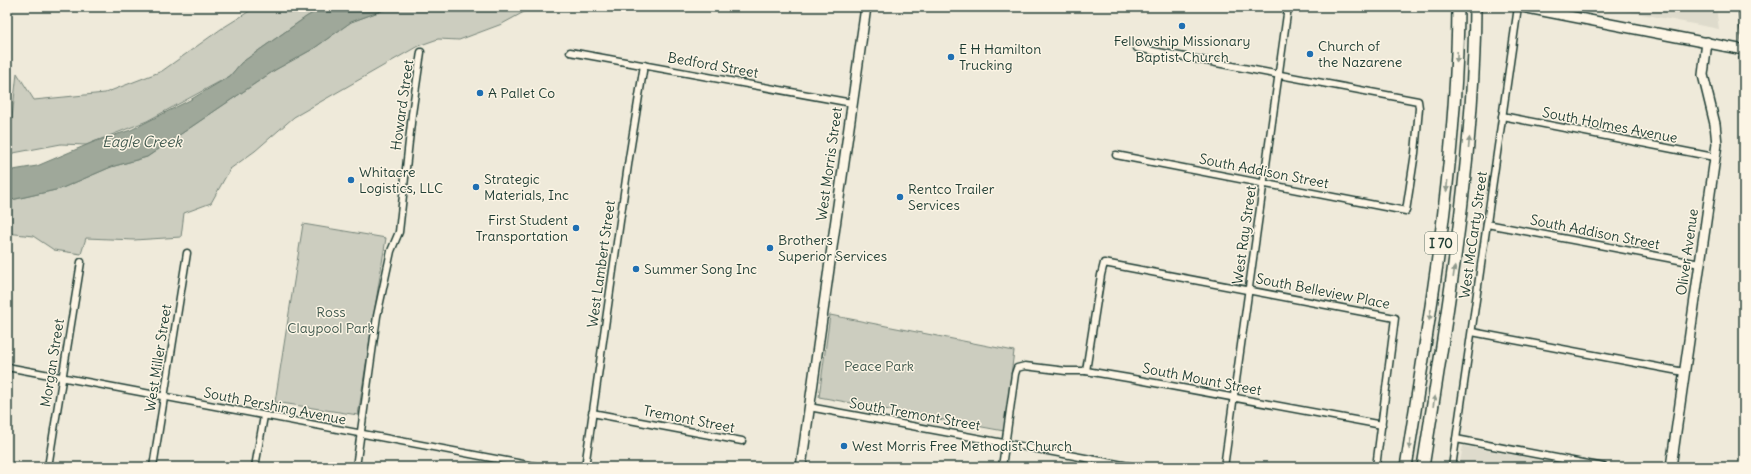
<svg xmlns="http://www.w3.org/2000/svg" width="1751" height="474" font-family="Delius,sans-serif">
	<style>
		.built { fill: #dedbcc }
		.green { fill: #cccdbf; stroke: #76857a }
		.water { fill: #9fa89a; stroke: #6c7d71 }
		.lines { fill: none; stroke-linecap: round; stroke-linejoin: round }
		.street-casing { stroke: #1f3d34; stroke-width: 9 }
		.secondary-casing { stroke: #1f3d34; stroke-width: 12 }
		.highway-casing { stroke: #1f3d34; stroke-width: 14 }
		.street { stroke: #fcf5e5; stroke-width: 6 }
		.secondary { stroke: #fcf5e5; stroke-width: 9 }
		.highway { stroke: #fcf5e5; stroke-width: 11 }
		.rail-casing { stroke: #1f3d34; stroke-width: 3.5 }
		.rail { stroke: #fcf5e5; stroke-width: 2; stroke-dasharray: 6; stroke-linecap: butt }
		.oneway { fill: #8e998c }
		.poi-dot { fill: #1f6fb2; stroke: #fcf5e5; stroke-width: 1.5 }
		.labels { text-anchor: middle; stroke-width: 3; stroke-linejoin: round; paint-order: stroke }
		.shield { fill: #fcf5e5; stroke: #617469; stroke-width: 1 }
		.shield-label { font-size: 13px; font-weight: bold; fill: #1f3d34 }
		.poi-label { font-size: 14px; fill: #1f3d34; stroke: #fcf5e5; text-anchor: start }
		.street-label { font-size: 14px; fill: #1f3d34; stroke: #fcf5e5 }
		.park-label { font-size: 14px; fill: #425a50; stroke: #fcf5e5 }
		.water-label { font-size: 15px; font-style: italic; fill: #455d53; stroke: #fcf5e5 }
	</style>
	<rect width="100%" height="100%" fill="#efeada"/>
	<filter id="ink" filterUnits="userSpaceOnUse"><feTurbulence type="fractalNoise" baseFrequency=".025" numOctaves="2"/><feDisplacementMap in="SourceGraphic" scale="8" xChannelSelector="R" yChannelSelector="G"/><feConvolveMatrix kernelMatrix="1 2 1 2 8 2 1 2 1" color-interpolation-filters="sRGB"/></filter>
	<g filter="url(#ink)">
		<g class="built">
			<polygon points="1606,7 1716,7 1719,29"/>
			<polygon points="1463,446 1581,467 1459,467"/>
		</g>
		<g class="green">
			<polygon points="256,7 323,7 306,17 241,63 230,76 147,121 86,145 61,144 8,154 17,73 34,100 105,93 162,71 221,29"/>
			<polygon points="392,7 533,7 502,24 459,40 438,39 418,46 294,117 255,151 230,169 211,203 184,213 181,237 134,240 86,238 81,254 54,250 33,236 7,233 7,201 60,189 111,167 147,157 275,70 313,49 351,22"/>
			<polygon points="303,224 386,238 358,415 275,402"/>
			<polygon points="830,315 1014,351 1004,431 819,397"/>
		</g>
		<polygon class="water" points="323,7 392,7 351,22 313,49 275,70 147,157 111,167 60,189 7,201 7,171 37,166 96,141 131,130 190,100 230,76 241,63 306,17"/>
		<g class="lines">
			<g class="street-casing">
				<g id="street">
					<polyline points="570,52 852,103"/>
					<polyline points="1502,116 1714,157"/>
					<polyline points="1116,155 1406,211 1415,153 1419,108 1418,101 1137,48"/>
					<polyline points="1487,224 1700,264"/>
					<polyline points="1472,332 1684,372"/>
					<polyline points="7,367 539,467"/>
					<polyline points="1086,371 1101,275 1104,263 1395,318 1376,467"/>
					<polyline points="809,407 1134,467"/>
					<polyline points="592,413 742,441"/>
					<polyline points="1456,439 1604,467"/>
					<polyline points="48,467 81,262"/>
					<polyline points="153,467 187,253"/>
					<polyline points="255,467 264,416"/>
					<polyline points="356,467 377,316 391,251 399,232 412,114 421,52"/>
					<polyline points="585,467 629,158 644,65"/>
					<polyline points="1002,467 1015,374 1017,368 1025,366 1066,371 1086,371 1128,378 1382,425"/>
					<polyline points="1224,467 1288,7"/>
					<polyline points="1452,467 1518,7"/>
				</g>
			</g>
			<g class="secondary-casing">
				<g id="secondary">
					<polyline points="1522,7 1744,50"/>
					<polyline points="801,467 866,7"/>
					<polyline points="1671,467 1717,144 1715,124 1703,75 1707,42"/>
				</g>
			</g>
			<g class="highway-casing">
				<g id="highway">
					<path d="M1406 467C1430 314 1457 162 1458 7"/>
					<path d="M1423 467C1447 314 1474 162 1475 7"/>
				</g>
			</g>
			<use href="#street" class="street"/>
			<use href="#secondary" class="secondary"/>
			<use href="#highway" class="highway"/>
			<g class="rail-casing">
				<g id="rail">
					<polyline points="1739,7 1744,54"/>
					<polyline points="1740,58 1744,94"/>
				</g>
			</g>
			<use href="#rail" class="rail"/>
		</g>
		<defs><path id="oneway-solid" d="M-6-.8H1V-3.2L6.5 0L1 3.2V.8H-6Z"/></defs>
		<g class="oneway">
			<use href="#oneway-solid" transform="translate(1457 57) rotate(92)"/>
			<use href="#oneway-solid" transform="translate(1469 143) rotate(-85)"/>
			<use href="#oneway-solid" transform="translate(1447 186) rotate(96)"/>
			<use href="#oneway-solid" transform="translate(1454 272) rotate(-82)"/>
			<use href="#oneway-solid" transform="translate(1430 315) rotate(99)"/>
			<use href="#oneway-solid" transform="translate(1434 401) rotate(-81)"/>
			<use href="#oneway-solid" transform="translate(1410 444) rotate(99)"/>
		</g>
	</g>
	<g class="poi-dot">
		<circle cx="1182" cy="26" r="4"/>
		<circle cx="1310" cy="54" r="4"/>
		<circle cx="951" cy="57" r="4"/>
		<circle cx="480" cy="93" r="4"/>
		<circle cx="351" cy="180" r="4"/>
		<circle cx="476" cy="187" r="4"/>
		<circle cx="900" cy="197" r="4"/>
		<circle cx="576" cy="228" r="4"/>
		<circle cx="770" cy="248" r="4"/>
		<circle cx="636" cy="269" r="4"/>
		<circle cx="844" cy="446" r="4"/>
	</g>
	<g class="labels">
		<rect class="shield" x="1425" y="232" width="32" height="22" rx="3"/>
		<g class="shield-label">
			<text x="1441" y="248">I 70</text>
		</g>
		<g class="poi-label">
			<text x="1182" y="46" text-anchor="middle">Fellowship Missionary<tspan x="1182" dy="16">Baptist Church</tspan></text>
			<text x="1318" y="51">Church of<tspan x="1318" dy="16">the Nazarene</tspan></text>
			<text x="959" y="54">E H Hamilton<tspan x="959" dy="16">Trucking</tspan></text>
			<text x="488" y="98">A Pallet Co</text>
			<text x="359" y="177">Whitacre<tspan x="359" dy="16">Logistics, LLC</tspan></text>
			<text x="484" y="184">Strategic<tspan x="484" dy="16">Materials, Inc</tspan></text>
			<text x="908" y="194">Rentco Trailer<tspan x="908" dy="16">Services</tspan></text>
			<text x="568" y="225" text-anchor="end">First Student<tspan x="568" dy="16">Transportation</tspan></text>
			<text x="778" y="245">Brothers<tspan x="778" dy="16">Superior Services</tspan></text>
			<text x="644" y="274">Summer Song Inc</text>
			<text x="852" y="451">West Morris Free Methodist Church</text>
		</g>
		<g class="street-label">
			<text transform="translate(713 65) rotate(10)" y="5">Bedford Street</text>
			<text transform="translate(402 105) rotate(-82)" y="5">Howard Street</text>
			<text transform="translate(1610 125) rotate(11)" y="5">South Holmes Avenue</text>
			<text transform="translate(829 164) rotate(-82)" y="5">West Morris Street</text>
			<text transform="translate(1264 171) rotate(11)" y="5">South Addison Street</text>
			<text transform="translate(1595 232) rotate(11)" y="5">South Addison Street</text>
			<text transform="translate(1244 235) rotate(-82)" y="5">West Ray Street</text>
			<text transform="translate(1473 235) rotate(-82)" y="5">West McCarty Street</text>
			<text transform="translate(1687 252) rotate(-82)" y="5">Oliver Avenue</text>
			<text transform="translate(601 264) rotate(-82)" y="5">West Lambert Street</text>
			<text transform="translate(1323 291) rotate(11)" y="5">South Belleview Place</text>
			<text transform="translate(158 358) rotate(-81)" y="5">West Miller Street</text>
			<text transform="translate(52 363) rotate(-81)" y="5">Morgan Street</text>
			<text transform="translate(1202 379) rotate(11)" y="5">South Mount Street</text>
			<text transform="translate(275 406) rotate(11)" y="5">South Pershing Avenue</text>
			<text transform="translate(915 414) rotate(10)" y="5">South Tremont Street</text>
			<text transform="translate(689 419) rotate(11)" y="5">Tremont Street</text>
		</g>
		<g class="park-label">
			<text x="331" y="317">Ross<tspan x="331" dy="16">Claypool Park</tspan></text>
			<text x="879" y="371">Peace Park</text>
		</g>
		<g class="water-label">
			<text x="142" y="147">Eagle Creek</text>
		</g>
	</g>
	<rect width="1751" height="474" fill="none" stroke="#fcf5e5" stroke-width="24"/>
	<rect x="12" y="12" width="1727" height="450" fill="none" stroke="#1f3d34" stroke-width="1.5" filter="url(#ink)"/>
</svg>
